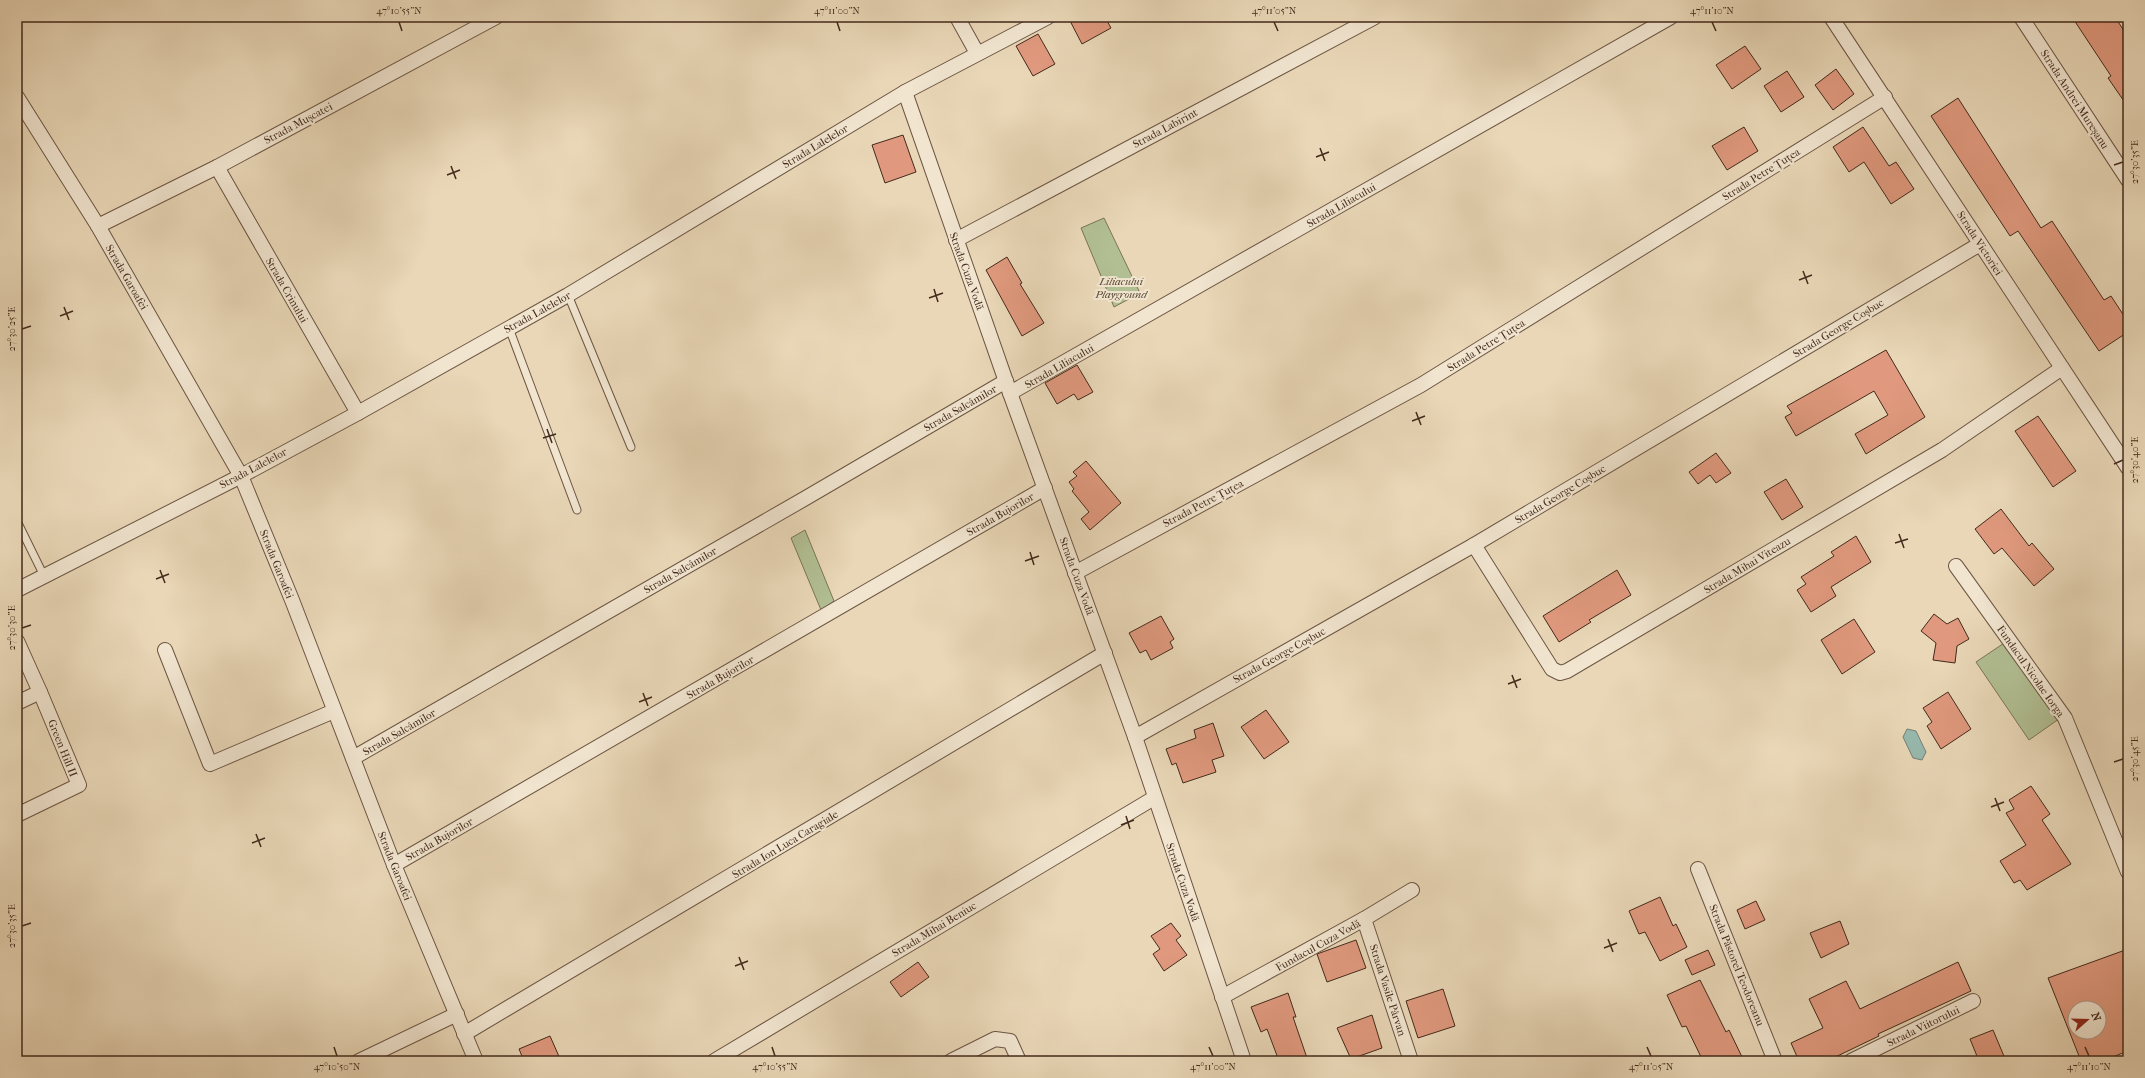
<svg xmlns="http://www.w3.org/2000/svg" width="2145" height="1078" font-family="'IM FELL French Canon',serif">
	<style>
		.green { fill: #b1bf93; stroke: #7a7457 }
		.water { fill: #97baaf; stroke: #758074 }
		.building { fill: #e0997e; stroke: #432a1b; fill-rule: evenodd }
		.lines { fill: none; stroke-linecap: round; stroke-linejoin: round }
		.lane-casing { stroke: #6c5542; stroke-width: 9 }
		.street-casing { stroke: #6c5542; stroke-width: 16 }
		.lane { stroke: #f1e5d0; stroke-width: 7 }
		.street { stroke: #f1e5d0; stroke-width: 14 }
		.ticks { fill: none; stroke: #432a1b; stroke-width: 1.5 }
		.labels { text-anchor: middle; stroke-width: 4; stroke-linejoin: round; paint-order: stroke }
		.street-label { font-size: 11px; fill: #432a1b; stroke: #f1e5d0 }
		.park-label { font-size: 11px; font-style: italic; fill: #594833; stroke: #f1e5d0 }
		.neatline { fill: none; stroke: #432a1b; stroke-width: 1.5 }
		.ticks-label { font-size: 10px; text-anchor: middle; fill: #432a1b }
	</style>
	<rect width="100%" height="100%" fill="#e9d7b7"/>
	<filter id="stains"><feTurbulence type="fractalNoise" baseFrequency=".005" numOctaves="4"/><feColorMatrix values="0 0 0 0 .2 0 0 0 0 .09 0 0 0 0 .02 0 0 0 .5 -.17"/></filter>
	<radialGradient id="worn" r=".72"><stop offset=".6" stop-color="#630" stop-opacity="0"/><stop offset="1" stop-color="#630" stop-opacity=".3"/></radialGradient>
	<g class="green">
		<polygon points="1104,218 1140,293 1114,307 1081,228"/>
		<polygon points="805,530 834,601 821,610 791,538"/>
		<polygon points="2013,637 2066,714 2029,740 1976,662"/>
	</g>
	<polygon class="water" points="1907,729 1916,731 1926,752 1922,760 1913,758 1903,737"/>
	<g class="building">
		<polygon points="1068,17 1105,17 1111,28 1082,44"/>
		<polygon points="2072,17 2115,17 2128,37 2128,107 2108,78 2111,76"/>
		<polygon points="1038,34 1055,64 1033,76 1016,46"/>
		<polygon points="1745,46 1761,69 1732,89 1716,65"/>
		<polygon points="1836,69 1854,94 1833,110 1815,85"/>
		<polygon points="1787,71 1804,97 1781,112 1764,86"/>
		<polygon points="1958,98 2041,228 2052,221 2104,300 2111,296 2128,322 2128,332 2099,351 2018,231 2010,236 1931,116"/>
		<polygon points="1744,127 1758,151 1727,170 1712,146"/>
		<polygon points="1863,127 1889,166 1896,162 1914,189 1891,204 1864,162 1849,172 1833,147"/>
		<polygon points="903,135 916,172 885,183 872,145"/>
		<polygon points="1007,257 1022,283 1020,284 1044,323 1022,336 986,270"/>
		<polygon points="1886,350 1925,417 1866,454 1855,434 1888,415 1874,391 1796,436 1785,417 1792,413 1787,406"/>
		<polygon points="1077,365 1093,392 1078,400 1074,394 1057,404 1045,383"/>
		<polygon points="2038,416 2076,471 2053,487 2015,431"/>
		<polygon points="1716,453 1731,473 1716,483 1710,475 1698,484 1689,472"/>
		<polygon points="1086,461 1121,503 1090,530 1081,519 1089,512 1072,491 1074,489 1069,482 1077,476 1073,472"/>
		<polygon points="1786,479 1803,507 1782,520 1764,492"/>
		<polygon points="2001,509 2029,546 2032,543 2054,569 2034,586 2002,548 1994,554 1975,529"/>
		<polygon points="1856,536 1871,562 1831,587 1836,596 1811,612 1797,590 1806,584 1801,577 1834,556 1831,552"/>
		<polygon points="1617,570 1631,595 1589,620 1591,622 1559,642 1543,616"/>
		<polygon points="1934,614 1947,624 1958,618 1969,639 1957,646 1955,663 1933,660 1936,643 1921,631"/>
		<polygon points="1161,616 1174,639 1170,642 1173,648 1151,660 1146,650 1140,653 1129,633"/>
		<polygon points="1854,619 1875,652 1842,674 1821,640"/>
		<polygon points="1948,692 1971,729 1941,749 1927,726 1932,722 1923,708"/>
		<polygon points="1266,710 1289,742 1264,759 1241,727"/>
		<polygon points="1213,723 1224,756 1212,760 1216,772 1183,783 1176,763 1172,765 1166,749 1196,738 1194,730"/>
		<polygon points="2031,786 2050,814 2042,820 2071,864 2027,890 2020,880 2014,883 2000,861 2026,845 2006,813 2014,809 2009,800"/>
		<polygon points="1660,897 1673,926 1676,924 1687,947 1660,961 1645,932 1639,934 1629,911"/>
		<polygon points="1756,901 1765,920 1745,929 1737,910"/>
		<polygon points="1840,921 1849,944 1821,958 1810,933"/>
		<polygon points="1171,923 1181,936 1176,940 1187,955 1164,971 1153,954 1160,949 1151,936"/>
		<polygon points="1356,940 1366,968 1327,982 1317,954"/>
		<path d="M2128 949V1051L2102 1061H2081L2048 978ZM2075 1008H2099V1032H2075Z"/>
		<polygon points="1708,950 1715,965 1692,975 1685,960"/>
		<polygon points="918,962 929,977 901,997 890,982"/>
		<polygon points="1958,962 1971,991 1878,1034 1879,1036 1827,1061 1799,1061 1791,1043 1823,1028 1809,999 1846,981 1860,1009"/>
		<polygon points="1700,980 1726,1032 1729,1030 1744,1061 1703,1061 1686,1026 1682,1027 1667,995"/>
		<polygon points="1443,989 1455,1026 1418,1038 1406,1001"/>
		<polygon points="1288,993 1296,1017 1293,1017 1308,1061 1279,1061 1267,1029 1261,1032 1251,1007"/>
		<polygon points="1372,1015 1382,1048 1351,1059 1337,1028"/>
		<polygon points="1993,1030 2006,1061 1979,1061 1970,1039"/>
		<polygon points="550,1036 561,1061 524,1061 519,1049"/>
	</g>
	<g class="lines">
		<g class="lane-casing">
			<g id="lane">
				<polyline points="568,295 631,447"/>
				<polyline points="509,328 577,510"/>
				<polyline points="17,521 44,576"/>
			</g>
		</g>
		<g class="street-casing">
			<g id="street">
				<polyline points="957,17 977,53"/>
				<polyline points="1831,17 2128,468"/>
				<polyline points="2021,17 2128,180"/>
				<polyline points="905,92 1010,393 1135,737 1244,1061"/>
				<polyline points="17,97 98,226 241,476 292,600 394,865 476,1061"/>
				<polyline points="217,167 358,413"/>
				<polyline points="98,226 217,167 496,17"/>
				<polyline points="956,240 1375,17"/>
				<polyline points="1010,393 1671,17"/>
				<polyline points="1474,545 1552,669 1560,673 1567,671 1942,450 2062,368"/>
				<polyline points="1956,566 2065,718 2128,872"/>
				<polyline points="1075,573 1421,385 1885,97"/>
				<polyline points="17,590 241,476 358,413 568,295 905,92 1048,17"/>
				<polyline points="17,641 40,692 17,703"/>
				<polyline points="165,650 210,764 334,711"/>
				<polyline points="1135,737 1474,545 1980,244"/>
				<polyline points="353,758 804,499 1006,381"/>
				<polyline points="17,815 79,785 40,692"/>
				<polyline points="394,865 1045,488"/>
				<polyline points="1698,869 1775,1061"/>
				<polyline points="1364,919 1411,1061"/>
				<polyline points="1222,997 1364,919 1412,890"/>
				<polyline points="464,1034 1105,653"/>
				<polyline points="359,1061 457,1014"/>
				<polyline points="714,1061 1154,798"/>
				<polyline points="951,1061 995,1039 1010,1041 1019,1061"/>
				<polyline points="1851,1061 1973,1001"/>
			</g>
		</g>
		<use href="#lane" class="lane"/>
		<use href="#street" class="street"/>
	</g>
	<path class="ticks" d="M399 22 402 31M837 22 840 31M1274 22 1278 31M1712 22 1716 31M1320 148 1325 161M1316 157 1329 152M2114 165 2123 162M451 166 456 179M447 175 460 170M1803 271 1808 284M1799 280 1812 275M934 289 938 302M929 298 943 293M64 307 69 320M60 316 73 311M22 329 31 326M1416 412 1421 425M1412 421 1425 416M547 429 552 443M543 438 556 434M2114 464 2123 460M1899 534 1904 548M1895 543 1908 539M1030 552 1034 565M1025 561 1039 556M160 570 165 583M156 579 169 574M22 628 31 625M1512 675 1517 688M1508 684 1521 679M643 693 648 706M639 702 652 697M2114 762 2123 759M1995 798 2000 811M1991 807 2004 802M1126 816 1130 829M1121 825 1134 820M256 834 261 847M252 843 265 838M22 926 31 923M1608 939 1613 952M1604 948 1617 943M739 957 744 970M735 966 748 961M334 1047 337 1056M772 1047 775 1056M1209 1047 1213 1056M1647 1047 1651 1056M2085 1047 2089 1056"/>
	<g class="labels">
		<g class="street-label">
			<text transform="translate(2075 99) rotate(57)" y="4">Strada Andrei Mureșanu</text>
			<text transform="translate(298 123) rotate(-28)" y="4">Strada Mușcatei</text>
			<text transform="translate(1165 128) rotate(-28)" y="4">Strada Labirint</text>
			<text transform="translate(815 146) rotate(-31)" y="4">Strada Lalelelor</text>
			<text transform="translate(1761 174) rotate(-32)" y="4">Strada Petre Țuțea</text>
			<text transform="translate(1341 205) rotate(-30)" y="4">Strada Liliacului</text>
			<text transform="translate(1980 243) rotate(57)" y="4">Strada Victoriei</text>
			<text transform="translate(967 271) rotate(70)" y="4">Strada Cuza Vodă</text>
			<text transform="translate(127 277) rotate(60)" y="4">Strada Garoafei</text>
			<text transform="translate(287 290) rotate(60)" y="4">Strada Crinului</text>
			<text transform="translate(537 312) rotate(-29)" y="4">Strada Lalelelor</text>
			<text transform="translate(1838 328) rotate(-31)" y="4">Strada George Coșbuc</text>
			<text transform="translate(1486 345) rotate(-32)" y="4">Strada Petre Țuțea</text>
			<text transform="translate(1059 366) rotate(-30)" y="4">Strada Liliacului</text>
			<text transform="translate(960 408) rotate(-30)" y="4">Strada Salcâmilor</text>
			<text transform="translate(253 468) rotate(-28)" y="4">Strada Lalelelor</text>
			<text transform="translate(1560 494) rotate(-31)" y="4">Strada George Coșbuc</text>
			<text transform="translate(1203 503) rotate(-28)" y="4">Strada Petre Țuțea</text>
			<text transform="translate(1000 514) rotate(-30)" y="4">Strada Bujorilor</text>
			<text transform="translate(277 564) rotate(68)" y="4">Strada Garoafei</text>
			<text transform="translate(1747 565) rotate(-31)" y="4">Strada Mihai Viteazu</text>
			<text transform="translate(680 570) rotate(-30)" y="4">Strada Salcâmilor</text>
			<text transform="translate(1077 576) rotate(70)" y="4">Strada Cuza Vodă</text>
			<text transform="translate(1279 655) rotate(-29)" y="4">Strada George Coșbuc</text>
			<text transform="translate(2031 671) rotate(55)" y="4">Fundacul Nicolae Iorga</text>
			<text transform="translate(720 677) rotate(-30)" y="4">Strada Bujorilor</text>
			<text transform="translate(399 732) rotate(-30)" y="4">Strada Salcâmilor</text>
			<text transform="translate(63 748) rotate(68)" y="4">Green Hill II</text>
			<text transform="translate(439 839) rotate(-30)" y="4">Strada Bujorilor</text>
			<text transform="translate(785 844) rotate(-31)" y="4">Strada Ion Luca Caragiale</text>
			<text transform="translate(395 866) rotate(68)" y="4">Strada Garoafei</text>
			<text transform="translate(1183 882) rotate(71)" y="4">Strada Cuza Vodă</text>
			<text transform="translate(934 929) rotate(-31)" y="4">Strada Mihai Beniuc</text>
			<text transform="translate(1318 945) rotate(-29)" y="4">Fundacul Cuza Vodă</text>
			<text transform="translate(1737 965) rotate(68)" y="4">Strada Păstorel Teodoreanu</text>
			<text transform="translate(1388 990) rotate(72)" y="4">Strada Vasile Pârvan</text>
			<text transform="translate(1923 1026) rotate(-26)" y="4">Strada Viitorului</text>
		</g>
		<g class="park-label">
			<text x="1121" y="285">Liliacului<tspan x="1121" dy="13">Playground</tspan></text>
		</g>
	</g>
	<rect width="2145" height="1078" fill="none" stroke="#e9d7b7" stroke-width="44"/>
	<g transform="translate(2087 1020) rotate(70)"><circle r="19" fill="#f1e5d0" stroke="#ab9a88"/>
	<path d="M0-3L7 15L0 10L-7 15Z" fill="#8f2418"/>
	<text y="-6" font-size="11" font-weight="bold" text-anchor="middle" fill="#432a1b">N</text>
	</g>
	<rect x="22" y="22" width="2101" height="1034" class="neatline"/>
	<g class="ticks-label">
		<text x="399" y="14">47°10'55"N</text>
		<text x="837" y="14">47°11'00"N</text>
		<text x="1274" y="14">47°11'05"N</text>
		<text x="1712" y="14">47°11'10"N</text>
		<text transform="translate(2134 162) rotate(-90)" y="4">27°30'35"E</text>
		<text transform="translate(11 329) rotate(-90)" y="4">27°30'25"E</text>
		<text transform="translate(2134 460) rotate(-90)" y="4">27°30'40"E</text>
		<text transform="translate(11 628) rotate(-90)" y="4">27°30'30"E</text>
		<text transform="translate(2134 759) rotate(-90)" y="4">27°30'45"E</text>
		<text transform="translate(11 926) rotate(-90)" y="4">27°30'35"E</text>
		<text x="337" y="1070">47°10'50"N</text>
		<text x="775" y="1070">47°10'55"N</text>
		<text x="1213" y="1070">47°11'00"N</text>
		<text x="1651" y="1070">47°11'05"N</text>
		<text x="2089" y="1070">47°11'10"N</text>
	</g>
	<rect width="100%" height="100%" filter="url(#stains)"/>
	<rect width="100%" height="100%" fill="url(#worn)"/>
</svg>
